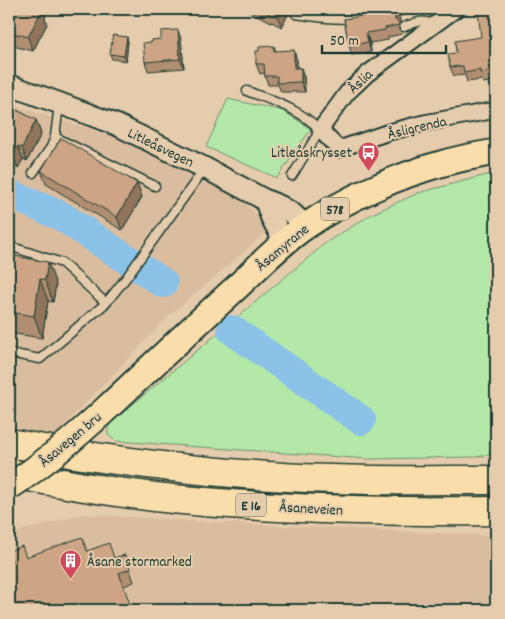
<svg xmlns="http://www.w3.org/2000/svg" width="505" height="619" font-family="Dekko,sans-serif">
  <rect width="100%" height="100%" fill="#e5ccad"/>
  <filter id="ink" filterUnits="userSpaceOnUse"><feTurbulence type="fractalNoise" baseFrequency=".02" numOctaves="2"/><feDisplacementMap in="SourceGraphic" scale="10" xChannelSelector="R" yChannelSelector="G"/><feConvolveMatrix kernelMatrix="1 2 1 2 8 2 1 2 1" color-interpolation-filters="sRGB"/></filter>
  <g filter="url(#ink)">
    <g fill="#dabd9f">
      <polygon points="9,104 191,160 273,227 170,315 33,458 9,451"/>
      <polygon points="84,514 208,522 496,536 496,610 9,610 9,534"/>
    </g>
    <g fill="#b4e8a9" stroke="#6a926e">
      <polygon points="228,99 283,111 311,129 277,178 206,147"/>
      <polygon points="496,174 496,454 475,457 369,459 116,441 108,435 108,427 114,420 327,242 372,214 418,193 486,175"/>
    </g>
    <g fill="none" stroke-linecap="round" stroke-linejoin="round">
      <g stroke="#8ac2e8" stroke-width="30">
        <polyline points="9,194 61,216 163,283"/>
        <polyline points="232,330 361,420"/>
      </g>
      <defs>
        <g id="service">
          <polyline points="388,13 410,9"/>
          <path d="M296 14C316 17 334 20 354 18"/>
          <path d="M404 27C414 23 423 18 433 25"/>
          <path d="M247 91C273 101 300 109 320 130L292 176"/>
          <polyline points="55,137 155,186"/>
          <polyline points="33,173 51,147 55,137 59,104"/>
          <polyline points="9,246 62,263 106,303"/>
          <polyline points="9,353 40,359 106,303 126,278 205,168"/>
        </g>
        <polyline id="minor" points="456,9 367,74 347,93 320,130 339,149 389,132 424,123 496,110"/>
        <g id="tertiary">
          <polyline points="9,85 59,103 117,125 205,168 265,200 280,206 293,214 306,226"/>
          <polyline points="265,200 271,217 285,243"/>
        </g>
        <path id="primary" d="M107 408C151 367 194 326 238 286 260 265 281 243 306 226 345 199 399 175 444 163 461 158 479 155 496 152"/>
        <g id="motorway">
          <path d="M9 443C116 462 224 476 333 479 387 481 442 480 496 480"/>
          <path d="M9 473C57 483 106 491 155 497 268 510 383 512 496 511"/>
        </g>
      </defs>
      <use href="#service" stroke="#1f3d34" stroke-width="11"/>
      <use href="#minor" stroke="#1f3d34" stroke-width="19"/>
      <use href="#tertiary" stroke="#1f3d34" stroke-width="24"/>
      <use href="#primary" stroke="#1f3d34" stroke-width="29"/>
      <use href="#motorway" stroke="#1f3d34" stroke-width="31"/>
      <use href="#service" stroke="#e5ccad" stroke-width="8"/>
      <use href="#minor" stroke="#e5ccad" stroke-width="15"/>
      <use href="#tertiary" stroke="#e5ccad" stroke-width="20"/>
      <use href="#primary" stroke="#f9deab" stroke-width="25"/>
      <use href="#motorway" stroke="#f9deab" stroke-width="28"/>
      <defs>
        <path id="primary-bridge" d="M9 487C44 464 77 436 107 408"/>
      </defs>
      <use href="#primary-bridge" stroke="#1f3d34" stroke-width="29" stroke-linecap="butt"/>
      <use href="#primary-bridge" stroke="#f9deab" stroke-width="25"/>
    </g>
    <g fill="#b08e72" stroke="#1f3d34">
      <polygon points="9,9 47,9 45,18 47,24 33,51 9,45"/>
      <polygon points="244,9 290,9 290,10 282,27"/>
      <polygon points="302,9 329,9 328,14"/>
      <polygon points="496,10 496,81 483,83 482,80 467,82 465,75 454,76 450,67 456,53 481,37"/>
      <polygon points="344,19 400,20 401,23 399,25 402,34 388,37 388,40 370,43 371,52 352,55 349,46"/>
      <polygon points="127,37 128,42 126,61 112,59 110,54"/>
      <polygon points="181,39 184,68 148,71 145,62"/>
      <polygon points="274,46 276,51 297,60 297,68 301,68 304,77 305,92 281,92 278,85 268,85 265,76 265,73 260,74 256,64 259,51"/>
      <polygon points="9,106 36,120 41,134 27,161 23,159 18,168 9,163"/>
      <polygon points="41,171 137,183 142,197 122,230 46,184"/>
      <polygon points="9,255 56,284 53,302 48,301 42,338 9,333"/>
      <polygon points="87,551 114,558 125,555 134,582 124,586 26,557"/>
    </g>
    <g fill="#90745c" stroke="#1f3d34">
      <polygon points="39,9 47,9 45,18 47,24 33,51 28,37"/>
      <polygon points="283,9 290,9 290,10 282,27 278,18"/>
      <polygon points="397,10 400,20 401,23 399,25 402,34 399,25 399,26 395,20"/>
      <polygon points="178,30 181,39 184,68 180,59"/>
      <polygon points="366,33 370,43 371,52 368,42"/>
      <polygon points="127,37 128,42 126,61 124,56"/>
      <polygon points="294,50 297,60 297,77 294,68"/>
      <polygon points="301,68 304,77 305,92 301,82"/>
      <polygon points="36,120 41,134 27,161 22,148"/>
      <polygon points="18,146 23,159 18,168 13,155"/>
      <polygon points="137,183 142,197 122,230 117,217"/>
      <polygon points="48,262 56,284 53,302 45,280"/>
      <polygon points="40,279 48,301 42,338 34,316"/>
    </g>
    <g fill="#cda584" stroke="#1f3d34">
      <polygon points="9,9 39,9 42,10 28,37 9,32"/>
      <polygon points="260,9 283,9 278,18"/>
      <polygon points="397,10 397,14 395,17 395,20 399,23 399,25 385,28 385,30 366,33 368,42 349,46 344,19"/>
      <polygon points="496,10 496,71 480,73 480,70 464,73 463,66 450,67 448,54 456,53 455,41 481,37 478,12"/>
      <polygon points="178,30 180,59 145,62 143,43 152,42 152,40 161,39 161,31"/>
      <polygon points="113,35 127,37 124,56 110,54"/>
      <polygon points="274,46 274,51 294,50 294,68 301,68 301,82 277,83 277,76 265,76 264,64 256,64 256,51 259,51 259,47"/>
      <polygon points="9,106 36,120 22,148 18,146 13,155 9,153"/>
      <polygon points="61,138 137,183 117,217 41,171"/>
      <polygon points="9,255 48,262 45,280 40,279 34,316 9,312"/>
      <polygon points="82,537 87,551 109,543 114,558 125,555 130,569 119,573 132,610 9,610 9,563 12,562 9,554 9,551 22,546 26,557"/>
    </g>
  </g>
  <defs>
    <symbol id="bus-pin" viewBox="-11 -11 22 30"><path d="M0 17L-7.5 6A9.5 9.5 0 1 1 7.5 6Z" fill="#d1495b" stroke="#e5ccad"/><path d="M-5-6H5V4H4V6H2V4H-2V6H-4V4H-5ZM-3.5-4V0h7V-4ZM-3.5 1.2v1.5H-2V1.2ZM2 1.2v1.5H3.5V1.2Z" fill="#fff"/></symbol>
    <symbol id="building-pin" viewBox="-11 -11 22 30"><path d="M0 17L-7.5 6A9.5 9.5 0 1 1 7.5 6Z" fill="#d1495b" stroke="#e5ccad"/><path d="M-4-6H4V6H1V3H-1V6H-4ZM-2.5-4.3h1.7v1.8h-1.7ZM.8-4.3h1.7v1.8H.8ZM-2.5-1h1.7V.8h-1.7ZM.8-1h1.7V.8H.8Z" fill="#fff"/></symbol>
  </defs>
  <g fill-rule="evenodd">
    <use href="#bus-pin" x="356" y="140" width="25" height="34"/>
    <use href="#building-pin" x="58" y="548" width="25" height="34"/>
  </g>
  <g text-anchor="middle" stroke-width="4" stroke-linejoin="round" paint-order="stroke">
    <g fill="#e5ccad" stroke="#5a6858" stroke-width="1">
      <rect x="321" y="197.5" width="28" height="23" rx="4"/>
      <rect x="236" y="493.5" width="30" height="23" rx="4"/>
    </g>
    <g font-size="14" font-weight="bold" fill="#1f3d34">
      <text x="335" y="214">578</text>
      <text x="251" y="510">E 16</text>
    </g>
    <g font-size="15" fill="#1f3d34" stroke="#e5ccad">
      <text transform="translate(360 81) rotate(-43)" y="5">Åslia</text>
      <text transform="translate(417 127) rotate(-13)" y="5">Åsligrenda</text>
      <text transform="translate(161 147) rotate(26)" y="5">Litleåsvegen</text>
      <text transform="translate(282 247) rotate(-40)" y="5">Åsamyrane</text>
      <text transform="translate(70 439) rotate(-40)" y="5">Åsavegen bru</text>
      <text transform="translate(311 508) rotate(3)" y="5">Åsaneveien</text>
    </g>
    <g font-size="15" fill="#1f3d34" stroke="#e5ccad" text-anchor="end">
      <text x="352" y="157">Litleåskrysset</text>
      <text x="87" y="566" text-anchor="start">Åsane stormarked</text>
    </g>
  </g>
  <rect width="505" height="619" fill="none" stroke="#e5ccad" stroke-width="30"/>
  <rect x="15" y="15" width="475" height="589" fill="none" stroke="#1f3d34" stroke-width="2" filter="url(#ink)"/>
  <path d="M322 45v8h124v-8" fill="none" stroke="#1f3d34" stroke-width="2.5"/>
  <text x="330" y="45" font-size="15" fill="#1f3d34" stroke="#e5ccad" stroke-width="4" paint-order="stroke">50 m</text>
</svg>
